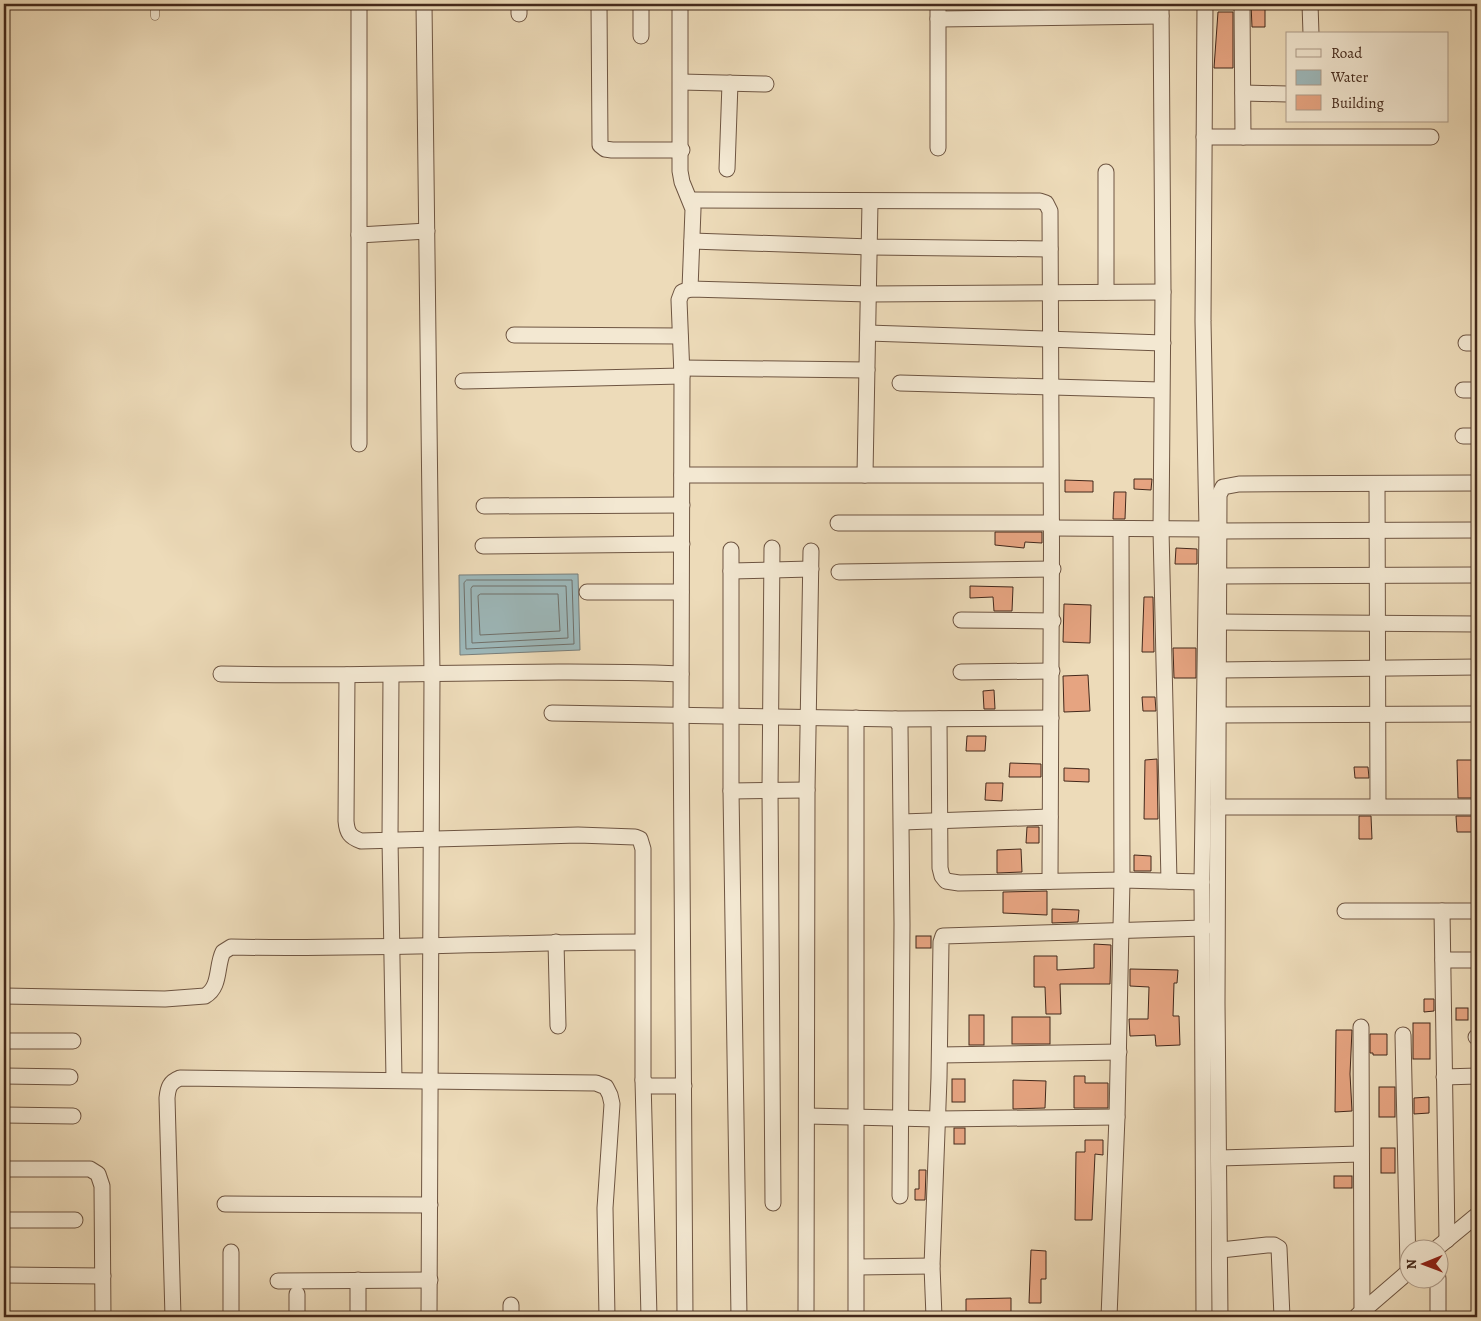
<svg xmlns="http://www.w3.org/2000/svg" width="1481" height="1321" font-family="Alegreya,serif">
  <rect width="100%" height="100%" fill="#eddbb9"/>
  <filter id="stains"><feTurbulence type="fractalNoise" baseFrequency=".004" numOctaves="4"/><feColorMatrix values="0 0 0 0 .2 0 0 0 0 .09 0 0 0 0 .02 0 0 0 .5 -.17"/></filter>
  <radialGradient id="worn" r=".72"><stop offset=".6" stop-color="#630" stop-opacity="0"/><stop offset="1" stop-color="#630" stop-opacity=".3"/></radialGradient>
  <polygon fill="#9db8ba" stroke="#797e7a" points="578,574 580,650 460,655 459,575"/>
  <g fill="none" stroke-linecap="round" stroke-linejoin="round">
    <g stroke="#70706a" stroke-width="1">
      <polygon points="467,580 572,580 574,644 466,649 464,583"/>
      <polygon points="473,586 566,586 568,638 472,643 471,589"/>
      <polygon points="481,594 558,594 560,631 480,635 478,596"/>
    </g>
  </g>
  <g fill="#e6a481" stroke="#43281b">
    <polygon points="1251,4 1265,4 1265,27 1252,27"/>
    <polygon points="1218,12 1233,12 1233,68 1214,68"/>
    <polygon points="1134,479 1152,479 1151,490 1134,489"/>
    <polygon points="1065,480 1093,481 1093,492 1065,492"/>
    <polygon points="1114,492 1126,492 1125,519 1113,519"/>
    <polygon points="995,532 1042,532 1042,543 1025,542 1024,548 995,545"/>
    <polygon points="1176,548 1197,549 1197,564 1175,564"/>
    <polygon points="970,586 1013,587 1012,611 994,611 993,597 970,598"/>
    <polygon points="1144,597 1153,597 1154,652 1142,652"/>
    <polygon points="1064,604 1091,605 1090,643 1063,642"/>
    <polygon points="1173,648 1196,648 1196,678 1174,678"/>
    <polygon points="1088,675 1090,711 1064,712 1063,676"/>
    <polygon points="994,690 995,709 984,709 983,691"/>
    <polygon points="1142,697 1155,697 1156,711 1143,711"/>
    <polygon points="967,736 986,736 985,751 966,751"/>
    <polygon points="1157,759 1158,819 1144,819 1145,760"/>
    <polygon points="1457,760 1475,760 1476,798 1458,798"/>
    <polygon points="1010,763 1041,764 1041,777 1009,777"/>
    <polygon points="1354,767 1368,767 1369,778 1355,778"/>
    <polygon points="1064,768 1089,769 1089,782 1064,781"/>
    <polygon points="986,783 1003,783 1002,801 985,800"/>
    <polygon points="1359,816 1371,816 1372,839 1359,839"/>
    <polygon points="1456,816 1476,816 1476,832 1457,832"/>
    <polygon points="1027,827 1039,827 1039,843 1026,843"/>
    <polygon points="1021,849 1022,872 997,873 997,850"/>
    <polygon points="1134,855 1151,856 1151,871 1134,871"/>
    <polygon points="1047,891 1047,915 1003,913 1003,892"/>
    <polygon points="1052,909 1079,910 1078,922 1052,923"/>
    <rect x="916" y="936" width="15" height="12"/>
    <polygon points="1094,944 1111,945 1110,984 1060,984 1061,1014 1046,1014 1045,987 1034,987 1034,956 1057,956 1057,970 1094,968"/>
    <polygon points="1130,969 1178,970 1177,983 1174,983 1173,1016 1179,1016 1180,1045 1156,1046 1155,1035 1130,1036 1129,1019 1148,1019 1149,987 1130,986"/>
    <polygon points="1424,999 1434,999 1434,1011 1424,1012"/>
    <rect x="1456" y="1008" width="12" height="12"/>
    <rect x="969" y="1015" width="15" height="30"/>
    <rect x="1012" y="1017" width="38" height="27"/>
    <rect x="1413" y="1023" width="17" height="36"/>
    <polygon points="1336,1030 1352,1030 1350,1074 1352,1111 1335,1112"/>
    <polygon points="1370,1034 1387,1034 1387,1055 1373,1055 1373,1053 1370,1053"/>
    <polygon points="1074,1076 1085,1076 1085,1083 1108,1083 1108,1108 1074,1108"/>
    <rect x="952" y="1079" width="13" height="23"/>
    <polygon points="1013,1080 1046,1081 1045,1108 1013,1109"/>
    <rect x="1379" y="1087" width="16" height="30"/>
    <polygon points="1429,1097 1429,1113 1414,1114 1414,1098"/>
    <rect x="954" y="1128" width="11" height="16"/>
    <polygon points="1085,1140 1103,1140 1103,1155 1095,1154 1092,1220 1075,1220 1076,1152 1085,1152"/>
    <rect x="1381" y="1148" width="14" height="25"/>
    <polygon points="919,1170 926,1170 925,1200 915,1200 915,1189 919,1189"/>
    <rect x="1334" y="1176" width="18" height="12"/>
    <polygon points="1031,1250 1046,1251 1046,1279 1041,1279 1041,1303 1029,1303"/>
    <polygon points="1011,1298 1011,1316 966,1315 966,1299"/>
  </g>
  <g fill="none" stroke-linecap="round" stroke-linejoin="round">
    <defs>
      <polyline id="lane" points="155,4 155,16"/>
      <g id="street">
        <polyline points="359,4 359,444"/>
        <polyline points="424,4 432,675 429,1317"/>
        <polyline points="519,4 519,14"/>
        <polyline points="599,4 600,145 605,149 612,150 682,150"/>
        <polyline points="641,4 641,36"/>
        <polyline points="680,4 680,171 682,182 693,209 690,289"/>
        <polyline points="938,4 938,148"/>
        <polyline points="1161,4 1163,292 1161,530 1169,881"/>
        <polyline points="1242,4 1243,137"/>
        <polyline points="1310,4 1311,34"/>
        <polyline points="938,19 1161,16"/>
        <polyline points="681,82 766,84"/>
        <polyline points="1243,93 1287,94"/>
        <polyline points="1204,137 1431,137"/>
        <polyline points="727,169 730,83"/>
        <polyline points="1106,172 1106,292"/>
        <path d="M691 200 1040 201 1046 203 1050 211C1052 434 1052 658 1050 881"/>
        <polyline points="359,235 427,231"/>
        <polyline points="692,241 871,247 1050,249"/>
        <polyline points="868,333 1163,343"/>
        <polyline points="514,335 680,336"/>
        <polyline points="1466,343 1477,343"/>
        <polyline points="682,368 867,370"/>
        <polyline points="463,381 682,376"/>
        <polyline points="900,383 1161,390"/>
        <polyline points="1463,390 1477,390"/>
        <polyline points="1463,436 1477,436"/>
        <polyline points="682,475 1050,475"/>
        <polyline points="865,475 870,202"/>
        <polyline points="1377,484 1378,806"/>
        <polyline points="484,506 682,505"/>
        <polyline points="838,523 1052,523"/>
        <polyline points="1052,528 1207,529"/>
        <polyline points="1218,531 1477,530"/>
        <polyline points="483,546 682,544"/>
        <polyline points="772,548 770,790 773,1203"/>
        <polyline points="731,550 731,791 739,1317"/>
        <polyline points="731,571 811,569"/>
        <polyline points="839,572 1053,569"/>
        <polyline points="1218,576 1477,575"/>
        <polyline points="587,592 681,592"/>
        <polyline points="961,620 1053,621"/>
        <polyline points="1218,622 1477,624"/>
        <polyline points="1218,670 1477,667"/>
        <polyline points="961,672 1052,671"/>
        <path d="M221 674C374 678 528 668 681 674"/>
        <path d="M347 675 346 821C347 833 350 837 361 841L578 835 635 837 640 839 643 849V1080L647 1085 652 1086H684"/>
        <polyline points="391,675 390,839 394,1080"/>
        <polyline points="552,713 895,719 900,726 902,924 900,1196"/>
        <polyline points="1218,715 1477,714"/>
        <polyline points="856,718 856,1317"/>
        <polyline points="895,719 1051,718"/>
        <polyline points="939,719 940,868 942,876 946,881 959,883 1122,880 1202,882"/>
        <polyline points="731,791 807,790"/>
        <polyline points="1218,807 1477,807"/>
        <polyline points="902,822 1050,817"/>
        <polyline points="1345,911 1477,911"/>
        <polyline points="1442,911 1447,1240"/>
        <polyline points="556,942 558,1026"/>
        <polyline points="1443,960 1477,960"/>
        <path d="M4 996 165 999 205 996C221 987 216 966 223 952L231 947C368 950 505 942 642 942"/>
        <polyline points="1361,1027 1362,1312"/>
        <polyline points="1403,1035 1408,1268"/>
        <polyline points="1476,1037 1477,1037"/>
        <polyline points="4,1041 73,1041"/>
        <polyline points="940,1055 1119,1052"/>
        <polyline points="4,1076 70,1077"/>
        <polyline points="1444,1077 1477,1076"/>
        <polyline points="643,1080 649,1317"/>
        <polyline points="4,1115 73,1116"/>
        <polyline points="807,1116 938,1119 1117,1117"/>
        <polyline points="1219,1158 1361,1154"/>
        <polyline points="4,1169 90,1169 98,1174 102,1186 103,1317"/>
        <polyline points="225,1204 430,1205"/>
        <polyline points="4,1220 75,1220"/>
        <polyline points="1437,1248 1477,1215"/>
        <polyline points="1221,1250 1267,1245 1274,1245 1279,1248 1282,1317"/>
        <polyline points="857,1267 932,1266"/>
        <polyline points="4,1275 103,1276"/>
        <polyline points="358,1280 358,1317"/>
        <polyline points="278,1281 430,1280"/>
        <polyline points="1357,1316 1408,1272"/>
        <path d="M173 1317 167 1098C168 1087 170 1082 180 1078L596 1083 606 1087 610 1095 612 1104 605 1208 607 1317"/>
        <polyline points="231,1317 231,1252"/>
        <polyline points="297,1317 297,1294"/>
        <polyline points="511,1317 511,1305"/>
        <polyline points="685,1317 681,714 682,376 679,300 682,292 690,289 869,294 1163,292"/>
        <polyline points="806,1317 807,790 811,551"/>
        <polyline points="934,1317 932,1266 939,1078 941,942 943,936 1204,928"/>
        <polyline points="1109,1317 1117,1117 1122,880 1121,529"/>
        <polyline points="1204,1317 1202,882 1207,529 1203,321 1205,4"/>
        <polyline points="1220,1317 1217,1003 1219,495 1223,487 1239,484 1477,483"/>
        <polyline points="1438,1317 1438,1278"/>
      </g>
    </defs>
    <use href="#lane" stroke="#6e5542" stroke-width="9"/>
    <use href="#street" stroke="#6e5542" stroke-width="17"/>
    <use href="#lane" stroke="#f3e8d2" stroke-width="8"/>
    <use href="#street" stroke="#f3e8d2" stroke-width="15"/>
  </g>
  <rect width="1481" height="1321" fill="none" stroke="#eddbb9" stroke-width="20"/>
  <rect x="5" y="5" width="1471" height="1311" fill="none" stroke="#43281b" stroke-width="2.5"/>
  <rect x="10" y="10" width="1461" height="1301" fill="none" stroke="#43281b"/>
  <rect x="1286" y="32" width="162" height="90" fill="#f3e8d2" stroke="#ad9b89"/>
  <rect x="1296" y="49" width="25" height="8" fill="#f3e8d2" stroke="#ad9b89"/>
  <text x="1331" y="58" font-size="15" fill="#43281b">Road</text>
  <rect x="1296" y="70" width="25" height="15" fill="#9db8ba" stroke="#ad9b89"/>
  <text x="1331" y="82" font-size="15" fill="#43281b">Water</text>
  <rect x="1296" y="95" width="25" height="15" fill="#e6a481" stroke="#ad9b89"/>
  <text x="1331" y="108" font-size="15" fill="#43281b">Building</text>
  <g transform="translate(1424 1264) rotate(269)"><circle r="24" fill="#f3e8d2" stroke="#ad9b89"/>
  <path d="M0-4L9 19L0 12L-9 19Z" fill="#8f2418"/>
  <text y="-8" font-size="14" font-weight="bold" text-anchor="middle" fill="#43281b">N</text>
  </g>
  <rect width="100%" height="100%" filter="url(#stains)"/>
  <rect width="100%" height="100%" fill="url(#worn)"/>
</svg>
